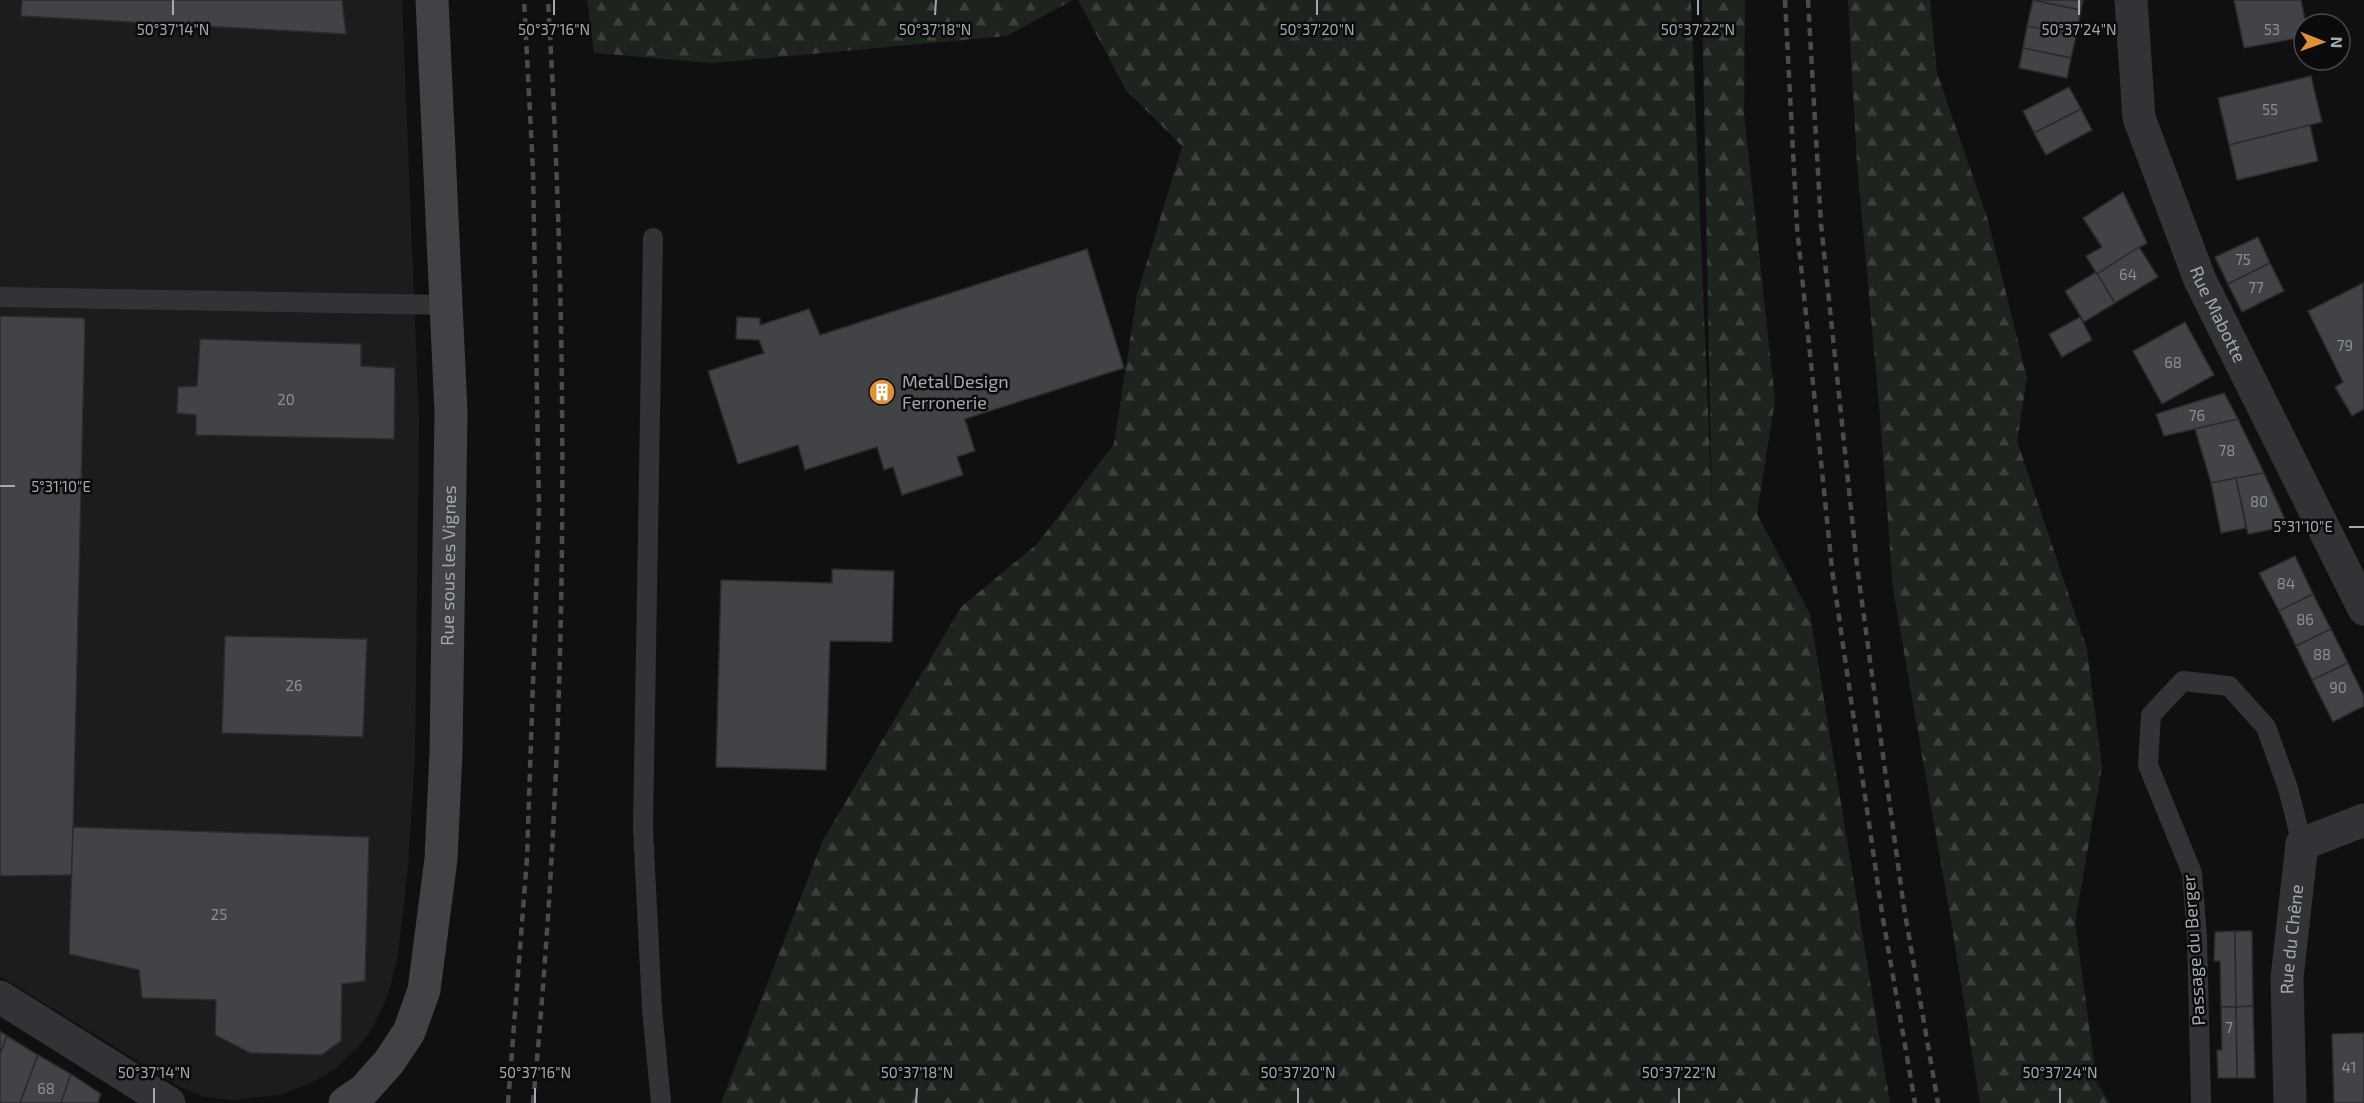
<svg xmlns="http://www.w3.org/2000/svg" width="2364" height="1103" font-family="'Exo 2',sans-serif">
  <defs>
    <pattern id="forest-firs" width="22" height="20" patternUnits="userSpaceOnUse" patternTransform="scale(1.5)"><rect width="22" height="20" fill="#1d231d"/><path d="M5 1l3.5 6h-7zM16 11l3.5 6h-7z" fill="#3b403b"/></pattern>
  </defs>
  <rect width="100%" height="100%" fill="#101011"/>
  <polygon fill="#1c1c1e" points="0,0 402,0 419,419 415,758 408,867 398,954 389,992 374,1026 361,1044 335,1069 311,1083 279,1095 234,1100 204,1097 176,1085 0,976"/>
  <g fill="url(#forest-firs)">
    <polygon points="587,0 1073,0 1007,36 712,63 594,53"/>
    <polygon points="1078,0 1691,0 1712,507 1702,0 1745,0 1744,113 1775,400 1757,514 1810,614 1890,1103 721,1103 823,840 961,607 1037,544 1114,444 1137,295 1182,146 1126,90"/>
    <polygon points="1848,0 1930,0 1937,73 1988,220 2027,378 2017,441 2087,649 2102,767 2075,923 2097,1083 2110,1103 1980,1103 1950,915 1893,589 1880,416 1857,164"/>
  </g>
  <g fill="#414347" stroke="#2a2b2d" stroke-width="1.5">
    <polygon points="22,0 342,0 346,34 21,16"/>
    <polygon points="2033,0 2081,10 2076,36 2027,26"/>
    <polygon points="2033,0 2083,0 2081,10"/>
    <polygon points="2234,0 2301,0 2306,24 2304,37 2244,48"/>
    <polygon points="2027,26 2076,36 2071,58 2023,48"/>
    <polygon points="2023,48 2071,58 2067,78 2019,68"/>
    <polygon points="2311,76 2322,122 2229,145 2218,98"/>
    <polygon points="2069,87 2081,109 2034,133 2023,111"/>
    <polygon points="2081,109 2092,130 2046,155 2034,133"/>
    <polygon points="2310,125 2318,161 2237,180 2229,145"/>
    <polygon points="2123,192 2147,243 2097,274 2086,256 2102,247 2083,218"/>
    <polygon points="2258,237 2270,263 2228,284 2215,257"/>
    <polygon points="2139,247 2158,277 2115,303 2097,274"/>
    <polygon points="1087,249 1124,368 965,419 975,451 957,457 963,475 902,495 893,467 884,470 877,447 805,470 798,445 738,464 708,371 764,353 759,340 736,339 737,317 760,318 760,325 809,309 820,335"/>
    <polygon points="2270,263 2284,291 2242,312 2228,284"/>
    <polygon points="2096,272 2115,303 2084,322 2065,291"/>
    <polygon points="2363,283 2364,409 2352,416 2335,387 2343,382 2308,311"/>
    <polygon points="0,316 83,318 85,321 72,875 0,876"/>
    <polygon points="2080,317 2092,340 2062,357 2049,334"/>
    <polygon points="2185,322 2214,375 2162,404 2133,351"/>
    <polygon points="200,339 361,344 361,366 395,368 394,439 196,435 196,415 177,413 178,387 197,386"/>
    <polygon points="2224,393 2238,419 2164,436 2156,414"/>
    <polygon points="2238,419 2264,473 2211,483 2195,429"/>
    <polygon points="2264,473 2288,526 2248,534 2236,478"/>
    <polygon points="2236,478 2246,528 2221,533 2211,483"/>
    <polygon points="2295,556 2313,594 2279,611 2259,573"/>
    <polygon points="832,569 894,571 892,642 830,641 826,770 716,767 721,580 832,583"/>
    <polygon points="2313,594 2331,629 2296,646 2279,611"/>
    <polygon points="2331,629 2348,663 2312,680 2296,646"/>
    <polygon points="225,636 367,639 363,737 222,733"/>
    <polygon points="2348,663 2364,696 2364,706 2333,722 2312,680"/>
    <polygon points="73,827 369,837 365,981 342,984 341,1041 321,1055 250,1053 215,1035 216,1000 142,998 139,970 69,954"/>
    <polygon points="2235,931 2236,1007 2221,1007 2220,961 2214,961 2215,932"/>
    <polygon points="2235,931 2252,931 2253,1006 2236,1007"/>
    <polygon points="2253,1006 2255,1078 2237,1078 2236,1007"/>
    <polygon points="2221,1007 2236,1007 2237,1078 2218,1078 2217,1050 2222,1050"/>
    <polygon points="0,1031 7,1036 0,1054"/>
    <polygon points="2364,1033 2364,1103 2334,1103 2332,1034"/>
    <polygon points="7,1036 38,1055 20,1103 0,1103 0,1054"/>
    <polygon points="38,1055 71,1074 61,1103 20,1103"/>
    <polygon points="71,1074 101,1094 98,1103 61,1103"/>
  </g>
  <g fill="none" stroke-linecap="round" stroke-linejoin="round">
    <g stroke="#313336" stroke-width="20">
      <polyline points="653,238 643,828 652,1009 661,1103"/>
      <polyline points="0,297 448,305"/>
      <polyline points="2201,1103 2197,937 2192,873 2148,765 2151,715 2183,681 2229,686 2266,727 2288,788 2302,844"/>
    </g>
    <g stroke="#313336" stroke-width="33">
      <path id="s1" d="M2131 0 2139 118 2200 280 2364 609"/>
      <polyline points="0,997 169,1103"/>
      <path id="s2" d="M2290 1103 2287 978 2302 844 2364 820"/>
    </g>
    <path stroke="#404246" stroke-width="33" id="s3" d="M345 1103 364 1090 389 1062 409 1032 424 990 441 859 446 753 451 412 432 0"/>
    <g stroke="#494b4f" stroke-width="4.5" stroke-dasharray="8 6" stroke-linecap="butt">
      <polyline points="1785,0 1797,227 1832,569 1882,913 1915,1103"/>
      <polyline points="1808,0 1821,224 1857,566 1904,908 1938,1103"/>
      <polyline points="508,1103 527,858 539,508 533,170 524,0"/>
      <path d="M533 1103C568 736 570 368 548 0"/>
    </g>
  </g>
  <path fill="none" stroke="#a2a9b1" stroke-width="2" d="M173 15V0M554 15V0M935 15 936 0M1317 15V0M1698 15V0M2079 15V0M0 486H15M2349 527H2364M154 1103V1088M535 1103V1088M916 1103 917 1088M1298 1103V1088M1679 1103V1088M2060 1103V1088"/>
  <defs>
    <symbol id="building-disc" viewBox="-11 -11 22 22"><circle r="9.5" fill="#df903a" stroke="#0b0b0c"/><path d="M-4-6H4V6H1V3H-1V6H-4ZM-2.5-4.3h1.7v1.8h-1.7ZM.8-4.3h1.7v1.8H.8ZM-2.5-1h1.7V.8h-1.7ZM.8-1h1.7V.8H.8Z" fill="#fff"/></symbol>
  </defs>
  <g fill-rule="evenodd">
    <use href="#building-disc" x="867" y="377" width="30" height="30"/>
  </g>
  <g text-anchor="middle" stroke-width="5" stroke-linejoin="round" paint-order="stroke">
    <g font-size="15" fill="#8a9096">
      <text x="2272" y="35">53</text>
      <text x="2270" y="115">55</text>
      <text x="2243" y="265">75</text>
      <text x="2128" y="280">64</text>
      <text x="2256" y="293">77</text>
      <text x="2345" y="351">79</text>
      <text x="2173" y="368">68</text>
      <text x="286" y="405">20</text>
      <text x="2197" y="421">76</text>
      <text x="2227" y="456">78</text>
      <text x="2259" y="507">80</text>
      <text x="2286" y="589">84</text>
      <text x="2305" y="625">86</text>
      <text x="2322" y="660">88</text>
      <text x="294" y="691">26</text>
      <text x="2338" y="693">90</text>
      <text x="219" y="920">25</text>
      <text x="2229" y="1033">7</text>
      <text x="2349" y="1073">41</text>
      <text x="46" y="1094">68</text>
    </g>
    <g font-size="18" fill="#a2a9b1" stroke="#0b0b0c">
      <text dy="6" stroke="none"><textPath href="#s1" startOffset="330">Rue Mabotte</textPath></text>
      <text dy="6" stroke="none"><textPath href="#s3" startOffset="567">Rue sous les Vignes</textPath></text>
      <text dy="6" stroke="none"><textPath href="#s2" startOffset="164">Rue du Chêne</textPath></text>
      <text transform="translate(2194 950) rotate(-94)" y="6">Passage du Berger</text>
    </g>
    <g font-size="18" fill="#a2a9b1" stroke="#0b0b0c" text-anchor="start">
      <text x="902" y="388">Metal Design<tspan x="902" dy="21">Ferronerie</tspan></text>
    </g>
  </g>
  <g font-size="15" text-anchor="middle" fill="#a2a9b1" stroke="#0b0b0c" stroke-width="5" stroke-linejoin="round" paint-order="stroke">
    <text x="935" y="35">50°37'18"N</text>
    <text x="173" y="35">50°37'14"N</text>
    <text x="554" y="35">50°37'16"N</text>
    <text x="1317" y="35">50°37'20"N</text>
    <text x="1698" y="35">50°37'22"N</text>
    <text x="2079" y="35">50°37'24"N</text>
    <text x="61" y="492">5°31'10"E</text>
    <text x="2303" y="532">5°31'10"E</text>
    <text x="154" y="1078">50°37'14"N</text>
    <text x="535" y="1078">50°37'16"N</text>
    <text x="917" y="1078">50°37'18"N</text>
    <text x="1298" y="1078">50°37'20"N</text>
    <text x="1679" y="1078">50°37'22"N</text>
    <text x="2060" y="1078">50°37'24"N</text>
  </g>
  <g transform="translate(2322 42) rotate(91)"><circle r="28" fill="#0b0b0c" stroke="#474a4e" stroke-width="1.5"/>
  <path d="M0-4.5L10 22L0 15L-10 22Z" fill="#df903a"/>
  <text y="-9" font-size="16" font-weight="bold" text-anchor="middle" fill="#a2a9b1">N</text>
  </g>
</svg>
